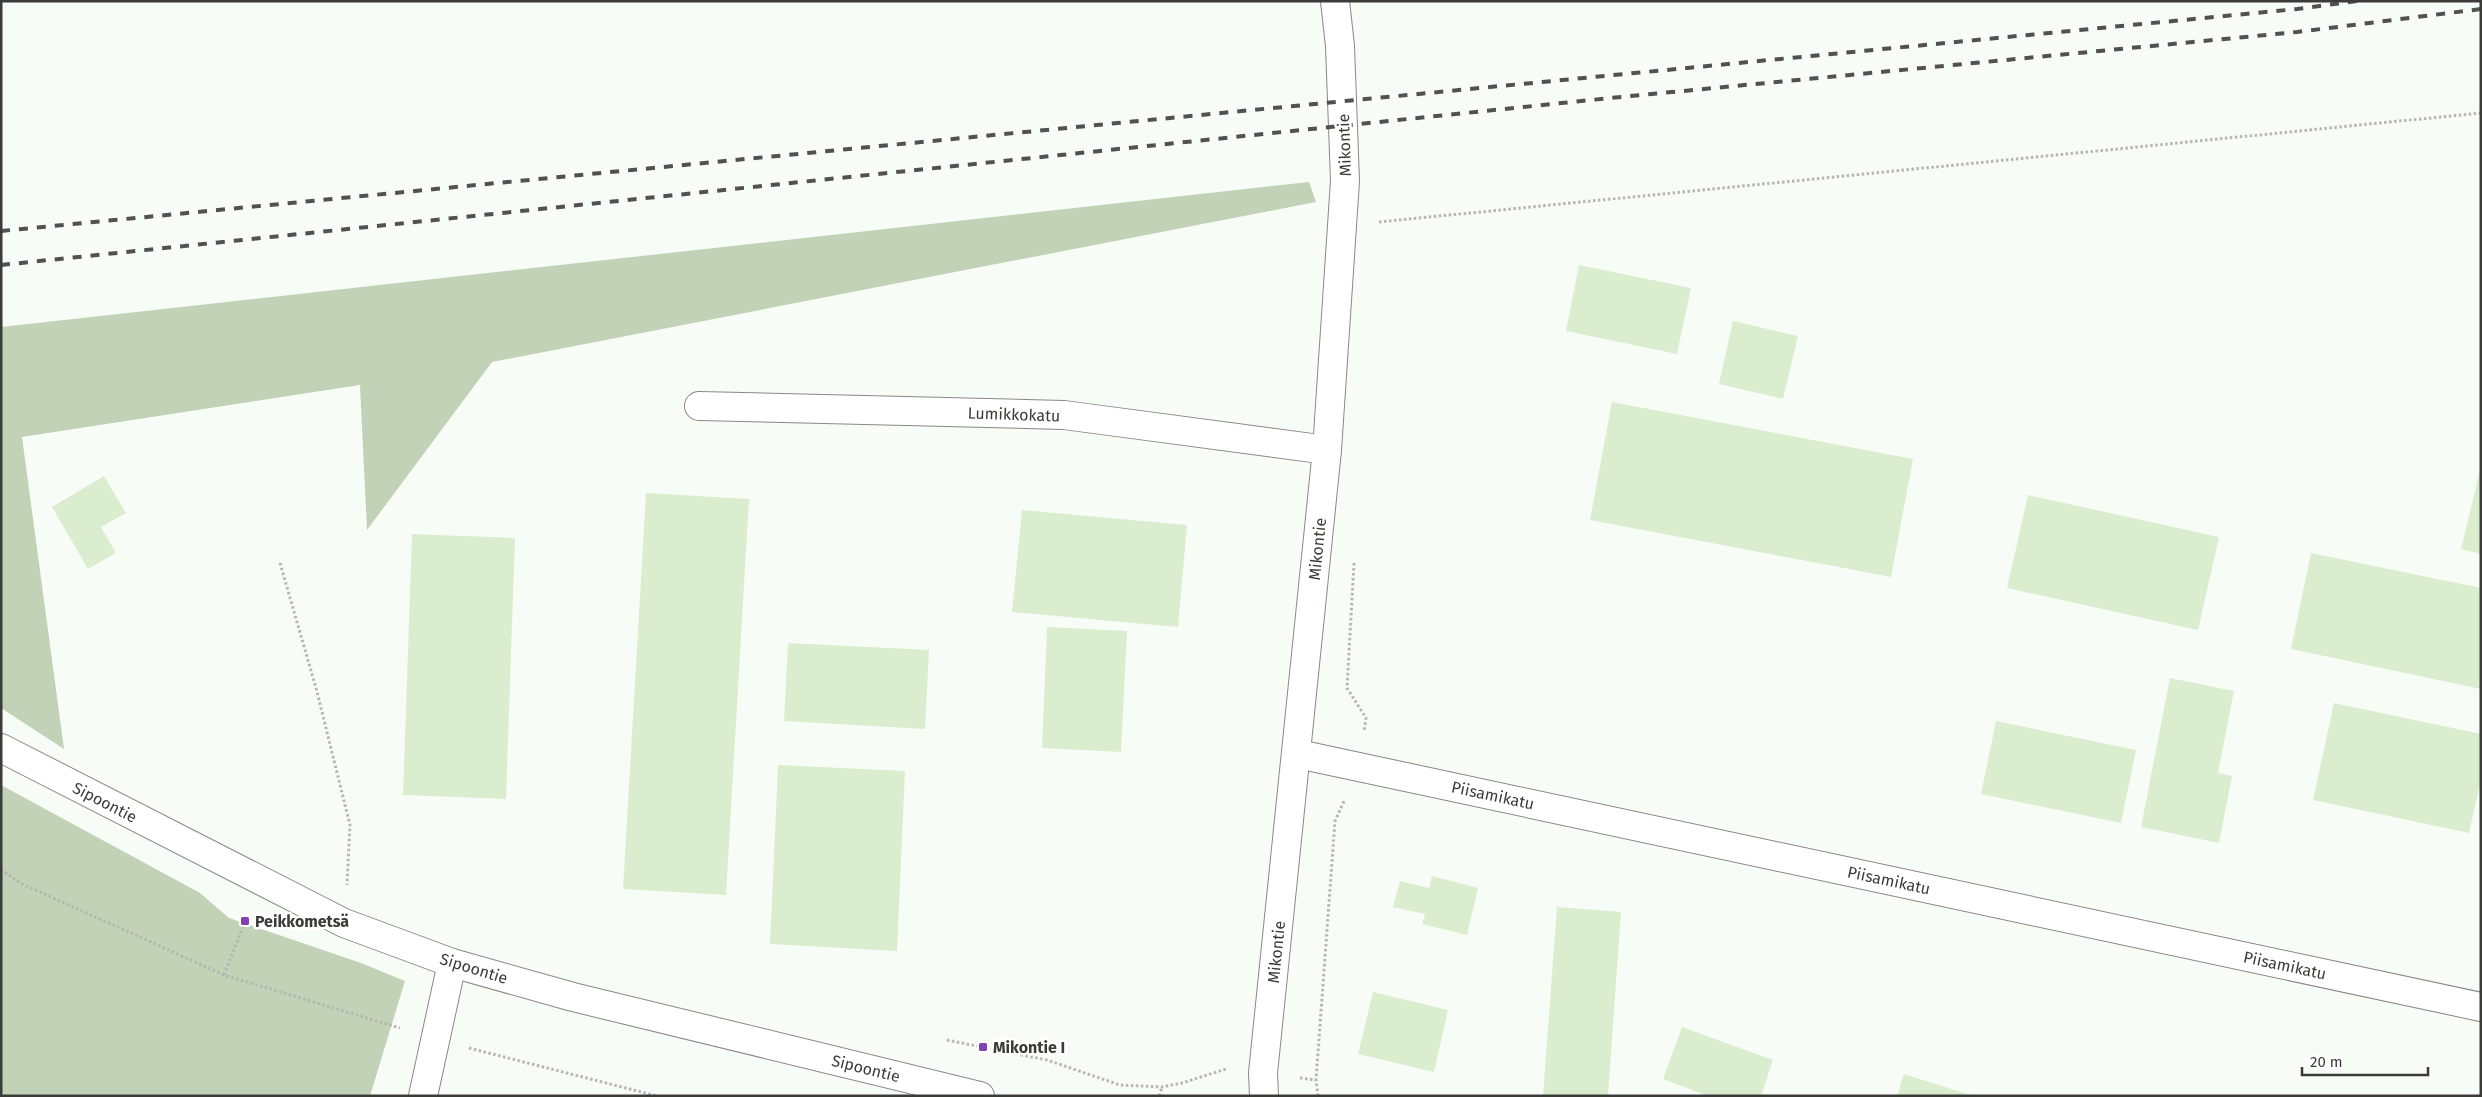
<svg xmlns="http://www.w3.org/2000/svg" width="2482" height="1097" font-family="'Fira Sans',sans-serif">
  <rect width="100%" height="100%" fill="#f8fcf6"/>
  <g fill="#c1d2b6">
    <polygon points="1309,182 1316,202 492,362 367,530 360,385 22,437 64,749 1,708 1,327"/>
    <polygon points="1,785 200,893 229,918 361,963 405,981 370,1096 1,1096"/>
  </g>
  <g fill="#daeecf">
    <polygon points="1579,265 1691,288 1677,354 1566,331"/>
    <polygon points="1733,321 1798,336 1783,399 1719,384"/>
    <polygon points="1612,402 1913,459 1891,577 1590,520"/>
    <polygon points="2480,470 2481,470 2481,554 2461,549"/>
    <polygon points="104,476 126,513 101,527 116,553 88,569 52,507"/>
    <polygon points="646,493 749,499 726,895 623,889"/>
    <polygon points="2028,495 2219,537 2198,630 2007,588"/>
    <polygon points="1022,510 1187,525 1178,627 1012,612"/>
    <polygon points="412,534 515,538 506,799 403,795"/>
    <polygon points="2311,553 2481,588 2481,689 2291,649"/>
    <polygon points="1047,627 1127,631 1121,752 1042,748"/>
    <polygon points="788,643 929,650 925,729 784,721"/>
    <polygon points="2170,678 2234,691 2218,773 2232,776 2219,843 2141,827"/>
    <polygon points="2334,703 2481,734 2481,780 2469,833 2313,800"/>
    <polygon points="1996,721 2136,750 2121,823 1981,794"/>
    <polygon points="778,765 905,771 897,951 770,944"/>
    <polygon points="1432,876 1478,888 1467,935 1422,924 1425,914 1393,907 1400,881 1429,888"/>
    <polygon points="1557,907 1621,912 1608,1096 1543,1096"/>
    <polygon points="1373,992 1448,1010 1434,1072 1358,1054"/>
    <polygon points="1682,1027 1773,1060 1761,1096 1708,1096 1663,1079"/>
    <polygon points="1904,1074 1970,1095 1970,1096 1897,1096"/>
  </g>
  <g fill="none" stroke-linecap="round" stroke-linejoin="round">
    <defs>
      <g id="minor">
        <polyline points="699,406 1064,415 1327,450"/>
        <polyline points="1298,754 2481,1007"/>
        <polyline points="423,1096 452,963"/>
        <polyline points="1264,1096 1263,1073 1327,450 1345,181 1340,46 1335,1"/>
      </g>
      <polyline id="tertiary" points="1,748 344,923 452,963 573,997 980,1096"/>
    </defs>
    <use href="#minor" stroke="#878a84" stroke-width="30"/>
    <use href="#tertiary" stroke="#878a84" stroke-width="30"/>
    <g stroke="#b4b7b2" stroke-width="3" stroke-dasharray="2.5 2.5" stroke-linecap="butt">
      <polyline points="1379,222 2481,113"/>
      <polyline points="280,563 316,688 350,825 347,885"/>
      <polyline points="1354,563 1347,688 1366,718 1364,731"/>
      <polyline points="1,869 20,883 224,975 400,1028"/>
      <polyline points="224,975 245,921"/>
      <polyline points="947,1040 1047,1060 1120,1085 1162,1087 1182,1083 1226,1069"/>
      <polyline points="469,1048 657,1096"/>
      <polyline points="1300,1078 1316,1080"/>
      <polyline points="1159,1096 1162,1087"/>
      <polyline points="1318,1096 1316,1080 1335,821 1344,801"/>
    </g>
    <use href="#minor" stroke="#fff" stroke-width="28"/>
    <use href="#tertiary" stroke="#fff" stroke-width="28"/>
    <g stroke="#51524f" stroke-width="4" stroke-dasharray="9 9" stroke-linecap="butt">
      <polyline points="1,231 2297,9 2357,1"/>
      <polyline points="1,265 1610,98 2297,32 2481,9"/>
    </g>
  </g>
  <g fill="#8242b6" stroke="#fff" stroke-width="2">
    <rect x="240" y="916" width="10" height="10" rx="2.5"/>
    <rect x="978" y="1042" width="10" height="10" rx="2.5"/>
  </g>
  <g text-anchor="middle" stroke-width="5" stroke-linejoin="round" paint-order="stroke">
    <g font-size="16" fill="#3b3c3a" stroke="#fff">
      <text transform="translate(1344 145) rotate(-92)" y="6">Mikontie</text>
      <text transform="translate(1014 414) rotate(2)" y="6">Lumikkokatu</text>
      <text transform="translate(1317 549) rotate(-84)" y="6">Mikontie</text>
      <text transform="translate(1493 795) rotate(12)" y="6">Piisamikatu</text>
      <text transform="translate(105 802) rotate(27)" y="6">Sipoontie</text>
      <text transform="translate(1889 880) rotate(12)" y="6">Piisamikatu</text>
      <text transform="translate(1276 952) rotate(-84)" y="6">Mikontie</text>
      <text transform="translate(2285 965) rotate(12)" y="6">Piisamikatu</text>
      <text transform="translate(474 968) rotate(17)" y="6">Sipoontie</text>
      <text transform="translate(866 1068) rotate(14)" y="6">Sipoontie</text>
    </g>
    <g font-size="16" font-weight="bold" fill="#3b3c3a" stroke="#fff" text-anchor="start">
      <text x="255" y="927">Peikkometsä</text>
      <text x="993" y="1053">Mikontie I</text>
    </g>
  </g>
  <rect width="2482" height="1097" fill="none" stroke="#3b3c3a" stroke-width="5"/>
  <path d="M2302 1067v8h126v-8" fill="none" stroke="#3b3c3a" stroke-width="2.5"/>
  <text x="2310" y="1067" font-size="15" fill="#3b3c3a" stroke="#ffffff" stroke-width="4" paint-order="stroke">20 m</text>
</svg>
